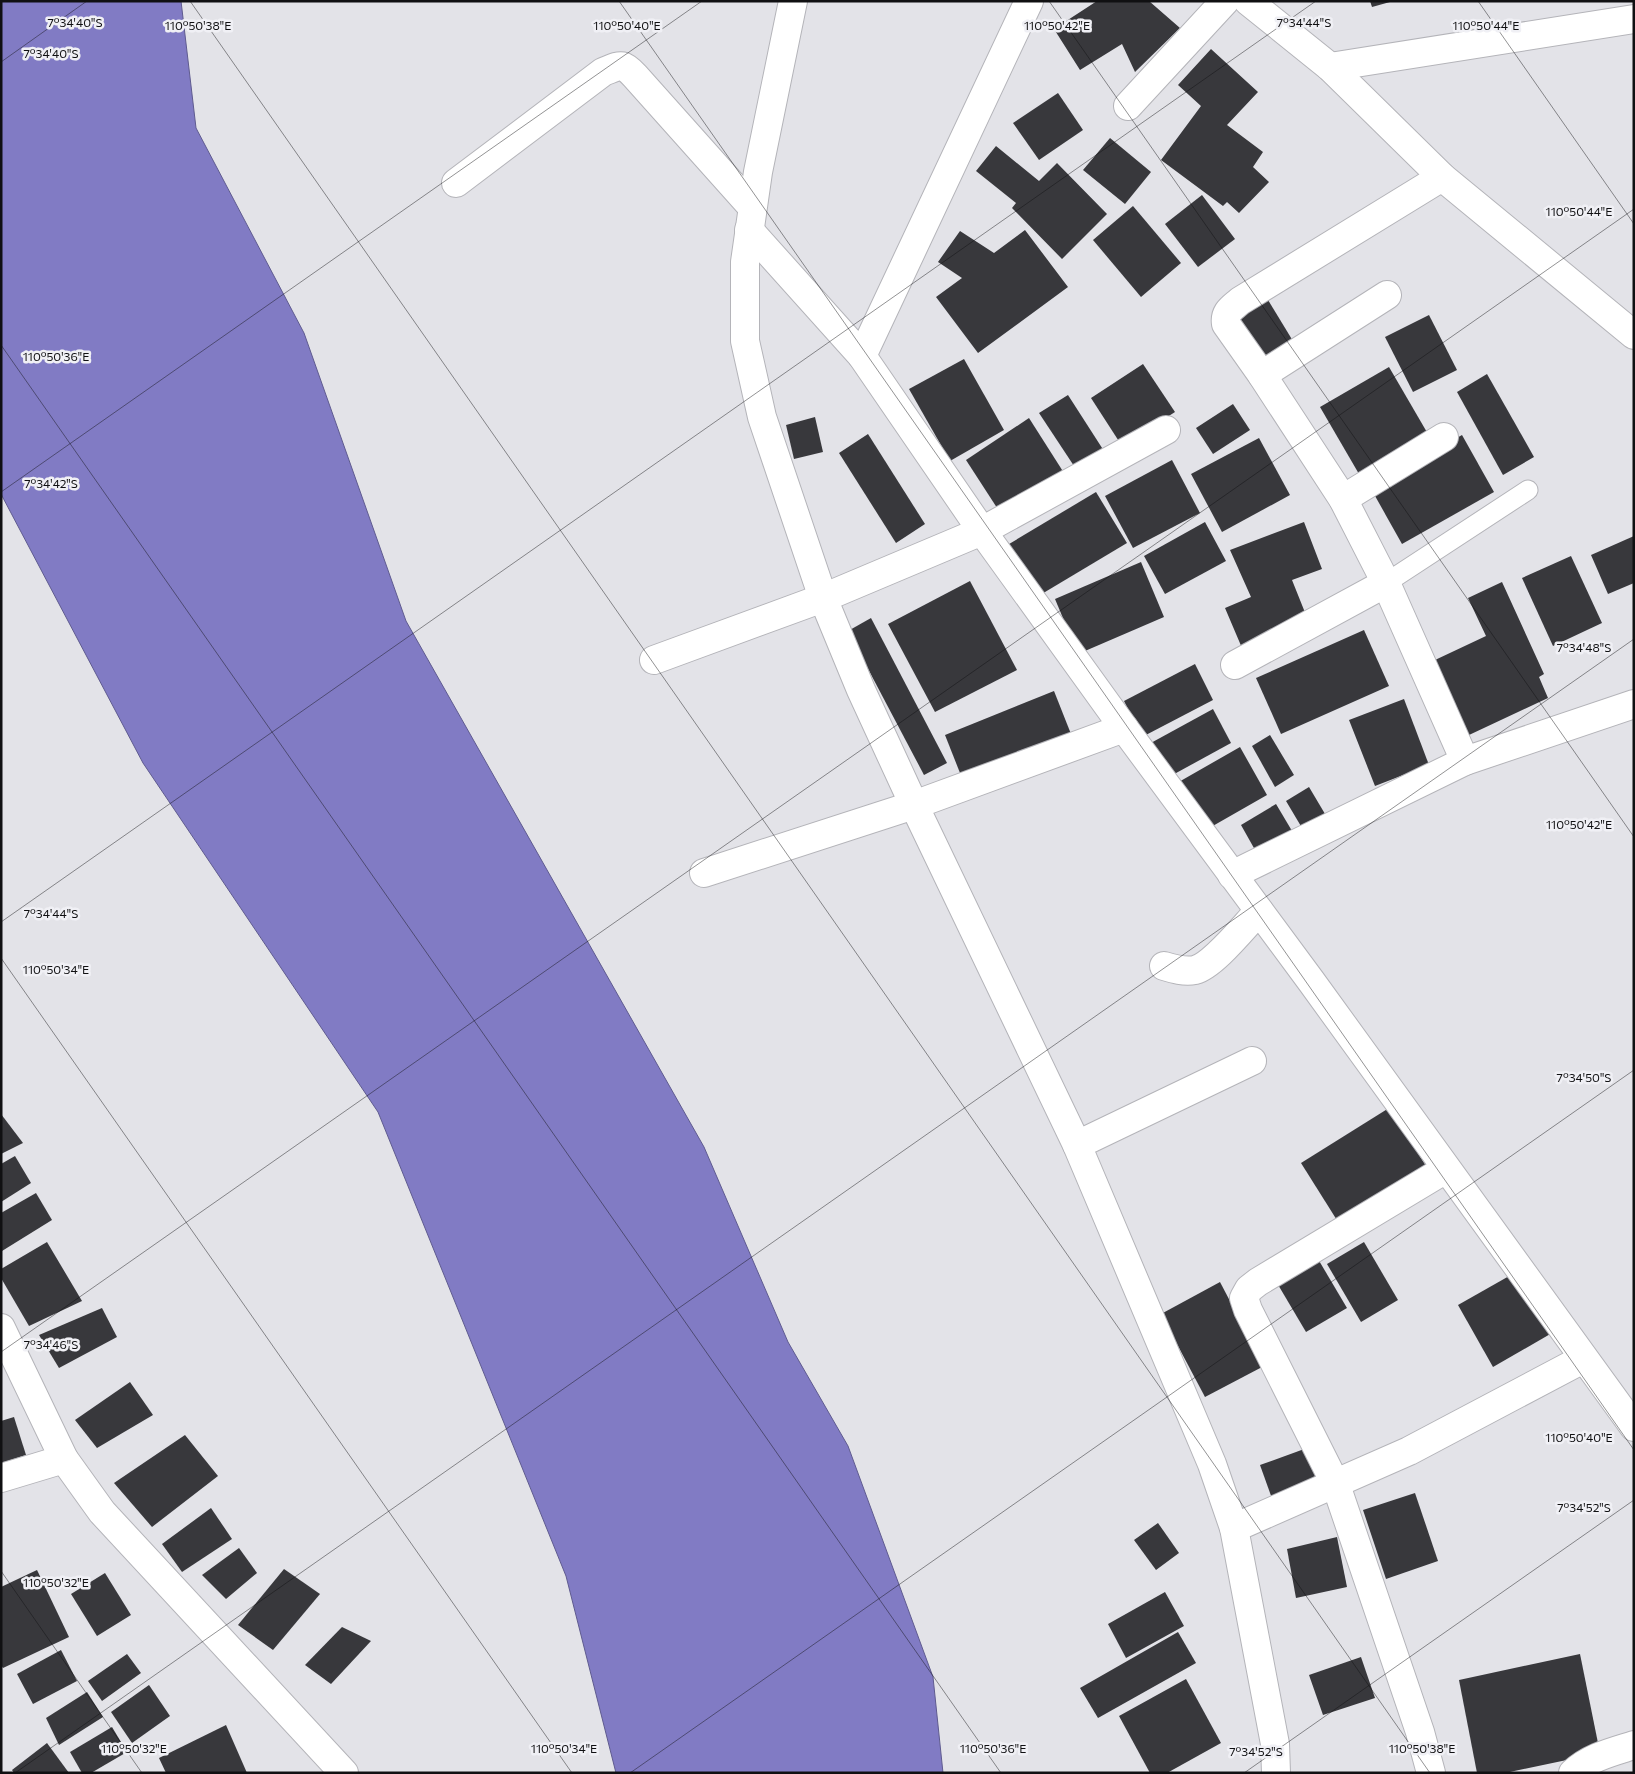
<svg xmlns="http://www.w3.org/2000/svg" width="1635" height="1774" font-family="Commissioner,sans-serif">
  <rect width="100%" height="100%" fill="#e3e3e8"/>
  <polygon fill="#817bc4" stroke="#5f5b8f" points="1,1 181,1 196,128 304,333 406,621 704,1147 788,1342 848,1446 933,1677 943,1773 616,1773 566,1576 378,1112 143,763 1,494"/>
  <g fill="#38383c">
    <polygon points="1097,1 1149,1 1180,28 1135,72 1122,44 1080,70 1054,29"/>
    <polygon points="1370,1 1390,1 1390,2 1372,7"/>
    <polygon points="1211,49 1258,92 1227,125 1263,152 1253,167 1269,182 1239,213 1227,202 1223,206 1161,160 1201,106 1178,85"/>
    <polygon points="1058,93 1083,130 1039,160 1013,123"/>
    <polygon points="1110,138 1151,172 1125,204 1083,170"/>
    <polygon points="996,146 1039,181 1057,163 1107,214 1062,259 1012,208 1016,203 976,171"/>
    <polygon points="1202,195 1235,239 1198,267 1165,224"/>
    <polygon points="1133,206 1181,263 1141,297 1093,240"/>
    <polygon points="1025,230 1068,287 978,353 936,297 962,278 938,262 960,231 994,253"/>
    <polygon points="1268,300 1296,346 1267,364 1238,318"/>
    <polygon points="1429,315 1457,370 1413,392 1385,337"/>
    <polygon points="964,359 1004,430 950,461 909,389"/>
    <polygon points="1143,364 1175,412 1122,446 1091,398"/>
    <polygon points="1389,367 1428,434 1359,474 1320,407"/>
    <polygon points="1487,374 1534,457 1503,475 1457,392"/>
    <polygon points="1068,395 1104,451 1076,469 1039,413"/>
    <polygon points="1233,404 1250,430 1213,454 1196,428"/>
    <polygon points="815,417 823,452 794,459 786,425"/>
    <polygon points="1029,418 1064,473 1001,514 966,460"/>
    <polygon points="868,434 925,524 896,543 839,453"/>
    <polygon points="1462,435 1494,492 1402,544 1370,487"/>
    <polygon points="1259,438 1290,495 1222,532 1191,474"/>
    <polygon points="1172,460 1200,513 1133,548 1105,496"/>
    <polygon points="1096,492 1127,543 1035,598 1004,547"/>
    <polygon points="1205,522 1226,561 1165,594 1144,556"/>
    <polygon points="1304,522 1322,569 1292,580 1308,620 1242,648 1225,608 1251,597 1230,550"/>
    <polygon points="1634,536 1634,583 1608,594 1591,555"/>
    <polygon points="1571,556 1602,623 1553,646 1522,578"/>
    <polygon points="1141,562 1164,617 1078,654 1055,599"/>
    <polygon points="970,581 1017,670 935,712 888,624"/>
    <polygon points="1502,582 1544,674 1539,677 1548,698 1469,735 1435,660 1486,636 1468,598"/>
    <polygon points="871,618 947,763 924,775 848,631"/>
    <polygon points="1364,630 1389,686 1281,734 1256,678"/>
    <polygon points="1195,664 1213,700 1142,737 1124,701"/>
    <polygon points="1054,691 1071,734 962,778 945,735"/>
    <polygon points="1404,699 1429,765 1375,786 1349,720"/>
    <polygon points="1213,709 1231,743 1167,778 1149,744"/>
    <polygon points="1270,735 1294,775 1275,787 1252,746"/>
    <polygon points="1240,747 1267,795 1204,831 1177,783"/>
    <polygon points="1309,787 1328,819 1305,833 1286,801"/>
    <polygon points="1276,804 1295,836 1259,857 1241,825"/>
    <polygon points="1389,1108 1428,1169 1340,1225 1301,1163"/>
    <polygon points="1,1114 23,1143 1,1154"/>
    <polygon points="15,1156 31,1183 1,1202 1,1164"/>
    <polygon points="36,1193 52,1220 2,1251 1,1213"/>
    <polygon points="47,1242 82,1301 29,1326 1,1278 1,1269"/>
    <polygon points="1364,1242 1398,1300 1361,1322 1327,1264"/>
    <polygon points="1318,1259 1347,1308 1306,1332 1277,1283"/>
    <polygon points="1518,1271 1552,1333 1493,1367 1458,1305"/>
    <polygon points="1220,1282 1264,1366 1205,1397 1161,1314"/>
    <polygon points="102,1308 117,1337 59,1368 39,1335"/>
    <polygon points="130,1382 153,1415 97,1448 75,1420"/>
    <polygon points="14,1417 26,1455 1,1463 1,1421"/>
    <polygon points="185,1435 218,1476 152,1527 114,1483"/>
    <polygon points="1307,1448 1322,1491 1275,1507 1260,1465"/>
    <polygon points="1415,1493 1438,1561 1386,1579 1363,1510"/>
    <polygon points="211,1508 232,1539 182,1572 162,1544"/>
    <polygon points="1158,1523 1179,1553 1156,1570 1134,1540"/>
    <polygon points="1337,1537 1347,1587 1296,1598 1287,1549"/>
    <polygon points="239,1548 257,1573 226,1599 202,1575"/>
    <polygon points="284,1569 320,1594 273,1650 238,1625"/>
    <polygon points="37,1570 69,1637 3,1668 1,1665 1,1587"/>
    <polygon points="105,1573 131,1615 97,1636 71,1594"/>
    <polygon points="1165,1592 1184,1626 1126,1658 1108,1624"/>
    <polygon points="342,1627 371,1641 331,1684 305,1665"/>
    <polygon points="1178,1632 1196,1663 1098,1718 1080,1688"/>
    <polygon points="61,1650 77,1681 33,1704 17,1674"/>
    <polygon points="127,1654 141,1673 102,1701 88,1681"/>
    <polygon points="1580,1654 1600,1753 1505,1773 1477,1773 1459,1680"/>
    <polygon points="1361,1657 1375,1698 1323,1715 1309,1675"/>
    <polygon points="1186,1679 1221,1743 1167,1773 1150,1773 1119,1716"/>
    <polygon points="149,1685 170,1716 132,1743 111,1712"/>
    <polygon points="87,1692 103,1717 59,1745 46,1718"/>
    <polygon points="226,1725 247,1773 166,1773 159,1758"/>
    <polygon points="112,1727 127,1752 91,1773 82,1773 70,1752"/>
    <polygon points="47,1743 69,1773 14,1773 12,1770"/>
  </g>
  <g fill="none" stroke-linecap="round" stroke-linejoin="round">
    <defs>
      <polyline id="lane" points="1386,583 1528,490"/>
      <g id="street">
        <polyline points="793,1 758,172 745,262 745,341 762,417 823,598 861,690 914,805 1077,1145 1212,1464 1234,1528 1275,1744 1276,1773"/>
        <polyline points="1029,1 862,356 982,531 1124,728 1311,981 1634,1427"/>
        <polyline points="1248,1 1330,67 1442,177 1634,335"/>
        <polyline points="1330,67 1634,19"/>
        <polyline points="1128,106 1225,1"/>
        <path d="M1442 177 1240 301C1232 308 1224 312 1226 324L1262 375 1343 499 1386 583 1465 761"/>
        <path d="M456 183 603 72C621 65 622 62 635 76L752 207"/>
        <polyline points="749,230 862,356"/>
        <polyline points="1262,375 1387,295"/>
        <polyline points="1343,499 1444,437"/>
        <polyline points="654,660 823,598 982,531 1166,430"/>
        <polyline points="1235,665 1386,583"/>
        <polyline points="704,873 914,805 1124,728"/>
        <polyline points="1232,875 1465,761 1634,704"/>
        <path d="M1164 966C1174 969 1184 972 1195 970 1214 965 1245 925 1259 911"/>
        <polyline points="1077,1145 1252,1061"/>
        <polyline points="1,1328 64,1459 102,1512 344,1773"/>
        <polyline points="1,1478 64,1459"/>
        <polyline points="1234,1528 1409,1451 1583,1359"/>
        <polyline points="1431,1773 1420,1732 1336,1485 1248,1310 1244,1298 1249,1289 1258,1282 1446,1169"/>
        <path d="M1573 1773C1590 1757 1612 1752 1634 1745"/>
      </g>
    </defs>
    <use href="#lane" stroke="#b4b4b9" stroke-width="21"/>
    <use href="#street" stroke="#b4b4b9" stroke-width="30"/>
    <use href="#lane" stroke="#fff" stroke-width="19"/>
    <use href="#street" stroke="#fff" stroke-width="28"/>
  </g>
  <path fill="none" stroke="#101012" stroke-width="1" stroke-opacity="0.45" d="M190 1 1430 1773M619 1 1634 1450M1049 1 1634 837M1478 1 1634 224M1 62 87 1M1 345 1001 1773M1 492 702 1M1 922 1316 1M1 958 572 1773M1 1352 1634 209M1 1571 142 1773M15 1773 1634 639M630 1773 1634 1070M1244 1773 1634 1500"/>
  <g font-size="12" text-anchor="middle" fill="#101012" stroke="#f0f0f5" stroke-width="5" stroke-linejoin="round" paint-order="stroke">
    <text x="1304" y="27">7°34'44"S</text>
    <text x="75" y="27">7°34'40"S</text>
    <text x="627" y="30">110°50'40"E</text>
    <text x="1057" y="30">110°50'42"E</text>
    <text x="1486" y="30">110°50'44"E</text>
    <text x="198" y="30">110°50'38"E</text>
    <text x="51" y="58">7°34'40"S</text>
    <text x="1579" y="216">110°50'44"E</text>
    <text x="56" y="361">110°50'36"E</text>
    <text x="51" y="488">7°34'42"S</text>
    <text x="1584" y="652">7°34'48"S</text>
    <text x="1579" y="829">110°50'42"E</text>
    <text x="51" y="918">7°34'44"S</text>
    <text x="56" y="974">110°50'34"E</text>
    <text x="1584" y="1082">7°34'50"S</text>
    <text x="51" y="1349">7°34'46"S</text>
    <text x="1579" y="1442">110°50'40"E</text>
    <text x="1584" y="1512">7°34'52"S</text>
    <text x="56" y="1587">110°50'32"E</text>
    <text x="134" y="1753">110°50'32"E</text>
    <text x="564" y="1753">110°50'34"E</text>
    <text x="993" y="1753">110°50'36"E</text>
    <text x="1422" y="1753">110°50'38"E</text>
    <text x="1256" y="1756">7°34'52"S</text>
  </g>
  <rect width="1635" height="1774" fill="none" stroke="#101012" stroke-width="5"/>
</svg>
